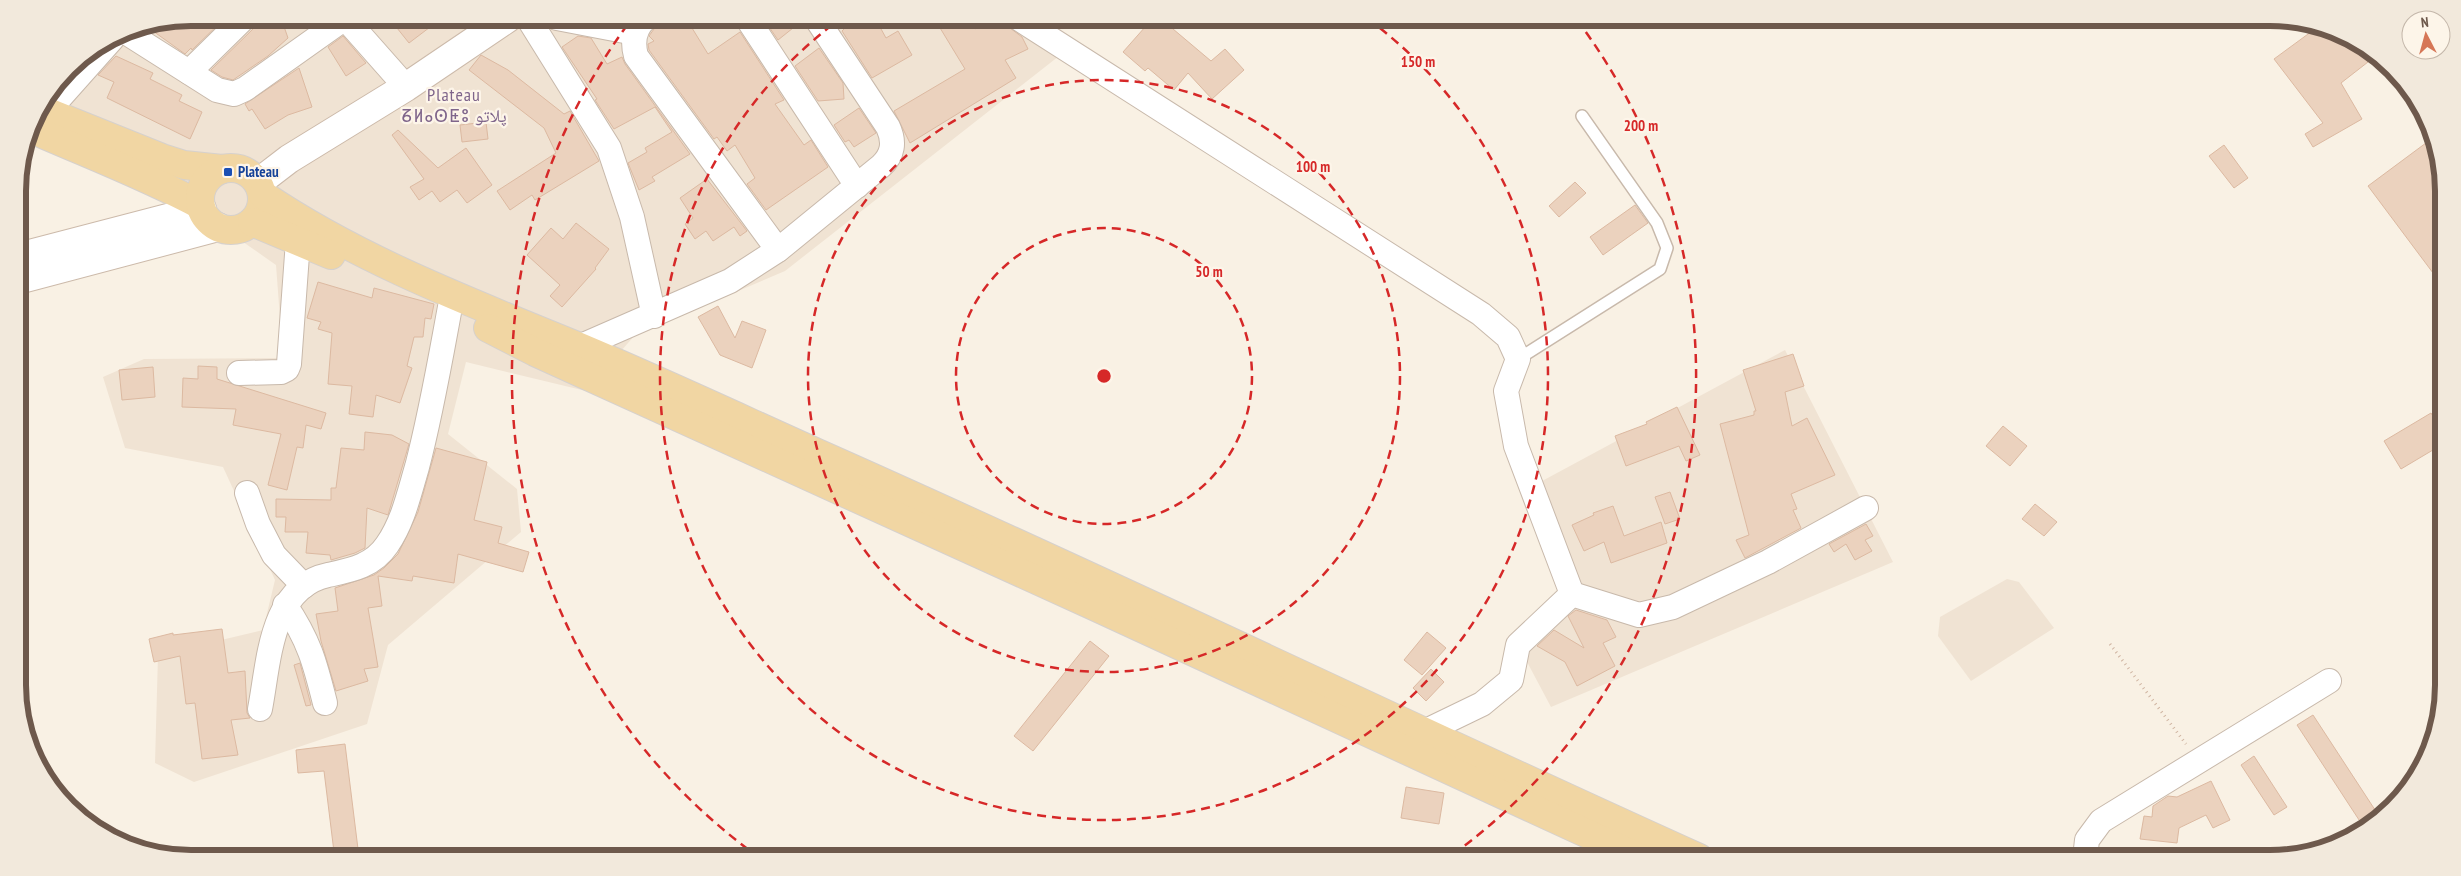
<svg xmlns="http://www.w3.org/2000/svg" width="2461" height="876" font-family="'PT Sans Narrow','Noto Naskh Arabic','Noto Sans Tifinagh',sans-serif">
  <rect width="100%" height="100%" fill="#f9f1e4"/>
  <g fill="#f0e3d3">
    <polygon points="191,18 1019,18 1068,49 785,271 635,335 586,391 466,362 448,434 517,489 521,532 388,645 367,724 194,782 155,763 158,655 263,630 275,580 223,467 125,448 103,377 144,359 283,358 276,265 156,181 36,114 76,61 125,31"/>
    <polygon points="1785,350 1893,562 1551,707 1518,645 1572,594 1531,487"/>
    <polygon points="2007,579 2019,582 2054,628 1971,681 1938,636 1940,617"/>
  </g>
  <g fill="#ebd2be" stroke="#dcb9a1">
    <polygon points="191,18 225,18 192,50 191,48 185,54 146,26"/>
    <polygon points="257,18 281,18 288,38 268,56 233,80 222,77 211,70 254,28"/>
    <polygon points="389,18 442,18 409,43"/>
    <polygon points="659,18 709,18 692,28 708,54 740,32 784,100 775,104 804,145 811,140 828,167 766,210 747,184 755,178 735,145 727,151 717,137 714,139 649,50 648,44 654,41 649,36 659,22"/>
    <polygon points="763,18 802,18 803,20 778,40"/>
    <polygon points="841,18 875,18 886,38 898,31 912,55 872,78 842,31 846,27"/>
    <polygon points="934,18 968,18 975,29 991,18 1004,18 1006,25 1022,37 1028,49 1005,60 1016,78 910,143 894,111 965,69"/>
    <polygon points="1153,18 1160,18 1211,61 1225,49 1244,70 1212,99 1188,73 1174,90 1148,68 1145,71 1123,52"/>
    <polygon points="2319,26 2326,27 2356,47 2368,62 2341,83 2362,119 2313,147 2305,134 2323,123 2274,59"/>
    <polygon points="343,36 366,63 346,76 328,47"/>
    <polygon points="578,36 591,38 607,64 622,57 625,64 690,154 652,177 655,181 639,190 628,163 647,152 645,148 672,132 655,107 614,129 595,100 597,99 562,47"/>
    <polygon points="819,48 843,83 844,99 818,101 795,66"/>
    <polygon points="481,55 508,70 564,114 570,111 599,161 535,200 532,195 510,210 497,191 556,153 544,128 469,70"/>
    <polygon points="116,56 153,73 150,79 182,95 179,101 202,112 190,139 107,98 114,82 98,75"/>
    <polygon points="299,68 312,107 288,115 265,129 252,109 249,111 245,104"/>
    <polygon points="859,108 876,133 854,147 849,140 845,142 834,125"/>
    <polygon points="486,122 488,139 462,142 460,125"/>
    <polygon points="398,130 438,168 466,148 492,185 467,203 457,190 440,202 432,191 419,200 410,187 424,179 392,135"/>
    <polygon points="2434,137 2442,168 2442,285 2368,186"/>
    <polygon points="2224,145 2248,178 2234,188 2209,156"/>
    <polygon points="707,179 747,231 740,236 734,227 713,241 706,231 695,239 685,224 693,218 680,198"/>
    <polygon points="1575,182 1586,193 1559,217 1549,206"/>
    <polygon points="1635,205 1648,223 1603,255 1590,237"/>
    <polygon points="576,223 609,249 595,268 596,269 562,307 550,296 560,285 527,255 551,228 563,239"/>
    <polygon points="318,282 372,298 374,288 434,304 431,319 425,318 423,337 414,337 407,366 412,368 400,403 376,395 373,417 349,414 352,386 328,384 332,333 318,329 321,322 307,318"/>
    <polygon points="718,306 735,338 742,321 766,330 752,368 720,355 698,317"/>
    <polygon points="1793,354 1804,386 1785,392 1792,426 1807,418 1835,475 1791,494 1797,509 1793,510 1801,528 1745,558 1736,540 1749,535 1720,424 1754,415 1754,411 1756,411 1743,370"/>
    <polygon points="198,366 217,367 217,379 326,413 321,429 306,425 303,448 297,447 287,490 268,485 281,434 233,425 236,409 182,407 183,378 198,379"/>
    <polygon points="153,367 155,397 122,400 119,370"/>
    <polygon points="1677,407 1700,455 1686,461 1679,446 1626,466 1615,436 1647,424 1646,422"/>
    <polygon points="2431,413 2443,432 2443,444 2401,469 2384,441"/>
    <polygon points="2003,426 2027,446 2010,466 1986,446"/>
    <polygon points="365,432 392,435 409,444 388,515 367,508 365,548 355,553 331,560 330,555 306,553 308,532 285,532 286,517 276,517 276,499 331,500 331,488 336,488 341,448 364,450"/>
    <polygon points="436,448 487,462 474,520 502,527 498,543 529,552 523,572 458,554 454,583 413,576 412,581 378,576 382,606 368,608 378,667 364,669 368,681 336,691 321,641 316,614 338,611 335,588 374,575 384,568 398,554 418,512"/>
    <polygon points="1670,492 1680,519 1665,524 1655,497"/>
    <polygon points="2035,504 2057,522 2044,536 2022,519"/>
    <polygon points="1613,506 1624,536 1661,522 1667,543 1611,563 1604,542 1584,551 1572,525 1594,515 1593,513"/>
    <polygon points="1866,524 1873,536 1865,540 1872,551 1855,560 1846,544 1834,552 1829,544"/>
    <polygon points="1576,610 1607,620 1616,637 1603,643 1615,666 1577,686 1565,662 1537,646 1554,630 1584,648 1568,616"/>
    <polygon points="222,629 228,673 245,671 247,713 250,718 231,720 238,755 202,759 195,703 186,704 180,656 154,662 149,639 173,633 173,635"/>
    <polygon points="1427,632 1446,648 1422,675 1404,660"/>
    <polygon points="1090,641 1109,656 1033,751 1014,736"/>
    <polygon points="300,663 311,705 306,706 294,665"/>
    <polygon points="1431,669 1444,682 1426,701 1413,688"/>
    <polygon points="2313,715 2379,816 2363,826 2297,725"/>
    <polygon points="345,744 358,849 334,852 324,771 298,773 296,750"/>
    <polygon points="2254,756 2287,807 2274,815 2241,765"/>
    <polygon points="2211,781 2230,820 2213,828 2206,815 2179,828 2177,843 2140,839 2144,816 2152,817 2153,806 2168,796 2177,797"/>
    <polygon points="1406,787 1444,793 1439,824 1401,818"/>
  </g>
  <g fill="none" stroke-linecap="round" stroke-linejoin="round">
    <defs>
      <polyline id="lane" points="1518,359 1660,269 1667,248 1657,223 1582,116"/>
      <g id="street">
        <polyline points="345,18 406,87"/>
        <polyline points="528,18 609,148 632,217 654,316"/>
        <polyline points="557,18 635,33"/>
        <polyline points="747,18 857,186"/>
        <polyline points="1018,18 1481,314 1508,337 1518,359 1506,391 1516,446 1572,594 1518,645 1511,680 1482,704 1422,733"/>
        <polyline points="124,31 217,90 234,94 245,89 345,18"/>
        <polyline points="189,72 244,18"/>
        <polyline points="47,112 112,39"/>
        <path d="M778 250 881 166C893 155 895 142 888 127L816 18"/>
        <path d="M579 347 730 281 778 250 636 56C632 41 634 28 646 18"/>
        <polyline points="239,373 281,372 287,369 289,364 298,241"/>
        <polyline points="247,493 258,524 274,555 304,586"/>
        <polyline points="1572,594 1639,615 1673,607 1768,562 1866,508"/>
        <path d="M285 605C309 640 315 663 325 703"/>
        <path d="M260 709C269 663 270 587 328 575 351 570 373 566 387 545 403 522 409 494 417 467 431 414 440 361 450 307"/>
        <polyline points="2085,858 2087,840 2101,821 2329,681"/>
      </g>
      <g id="secondary">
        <polyline points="259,182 289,159 406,87 508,18"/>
        <polyline points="18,257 202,209"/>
        <polyline points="18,280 218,227"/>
      </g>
      <g id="primary">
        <polyline points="40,109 162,158 184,165 222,169"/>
        <path d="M31 129C88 154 146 176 200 205"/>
        <circle cx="231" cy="199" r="31"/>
        <path d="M263 195C357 259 472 303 577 346 658 380 737 417 817 453 1113 584 1404 725 1699 858"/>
        <polyline points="252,222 331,255"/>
        <polyline points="488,328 535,352 1094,606 1640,858"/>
      </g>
    </defs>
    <use href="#lane" stroke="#c8b9ab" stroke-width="14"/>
    <use href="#street" stroke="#c8b9ab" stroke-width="26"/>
    <use href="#secondary" stroke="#ccbaaa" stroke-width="30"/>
    <use href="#primary" stroke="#d6d1cd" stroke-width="30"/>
    <polyline stroke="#d0b5a2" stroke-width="3" stroke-dasharray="1 4" stroke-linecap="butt" points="2110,644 2186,744"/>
    <use href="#lane" stroke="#fff" stroke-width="11"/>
    <use href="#street" stroke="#fff" stroke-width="24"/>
    <use href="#secondary" stroke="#fff" stroke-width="28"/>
    <use href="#primary" stroke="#f1d6a3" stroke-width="28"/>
  </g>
  <g fill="none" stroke="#d62828" stroke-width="2.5" stroke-dasharray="9 6">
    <circle cx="1104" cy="376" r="148"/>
    <circle cx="1104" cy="376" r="296"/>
    <path d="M1368 19A444 444 0 1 1 840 19"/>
    <path d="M760 858A592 592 0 0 1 631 20M1577 20A592 592 0 0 1 1448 858"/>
  </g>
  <rect fill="#1a4fb4" stroke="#fdf5e9" stroke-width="2" x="223" y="167" width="10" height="10" rx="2.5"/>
  <g text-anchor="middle" stroke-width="4.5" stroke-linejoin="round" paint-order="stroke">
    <g font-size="15" font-weight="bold" fill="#164399" stroke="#fdf5e9" text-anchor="start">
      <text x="238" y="177">Plateau</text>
    </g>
    <g font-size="18" letter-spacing="1" fill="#7f658b" stroke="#fdf5e9">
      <text x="454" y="101">Plateau<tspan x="454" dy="21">ⵒⵍⴰⵙⵟⵓ پلاتو</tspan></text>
    </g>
  </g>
  <path d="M0 0H2461V876H0ZM191 26H2270A165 165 0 0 1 2435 191V685A165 165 0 0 1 2270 850H191A165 165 0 0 1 26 685V191A165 165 0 0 1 191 26Z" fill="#f2e9dc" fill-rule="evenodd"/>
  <path fill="none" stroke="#6e594c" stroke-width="6" d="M191 26H2270A165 165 0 0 1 2435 191V685A165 165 0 0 1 2270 850H191A165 165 0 0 1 26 685V191A165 165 0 0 1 191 26Z"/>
  <circle cx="1104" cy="376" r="8" fill="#d62828" stroke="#fdf5e9" stroke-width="2.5"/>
  <g font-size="15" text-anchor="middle" font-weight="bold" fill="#d62828" stroke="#fdf5e9" stroke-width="4.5" stroke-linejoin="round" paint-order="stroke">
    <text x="1418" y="67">150 m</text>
    <text x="1641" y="131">200 m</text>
    <text x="1313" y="172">100 m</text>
    <text x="1209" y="277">50 m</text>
  </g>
  <g transform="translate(2426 35) rotate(354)"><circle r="24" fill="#fdf5e9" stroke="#c4b7aa"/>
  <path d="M0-4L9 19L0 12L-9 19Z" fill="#d67656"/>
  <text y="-8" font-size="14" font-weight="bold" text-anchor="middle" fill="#6e594c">N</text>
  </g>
</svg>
